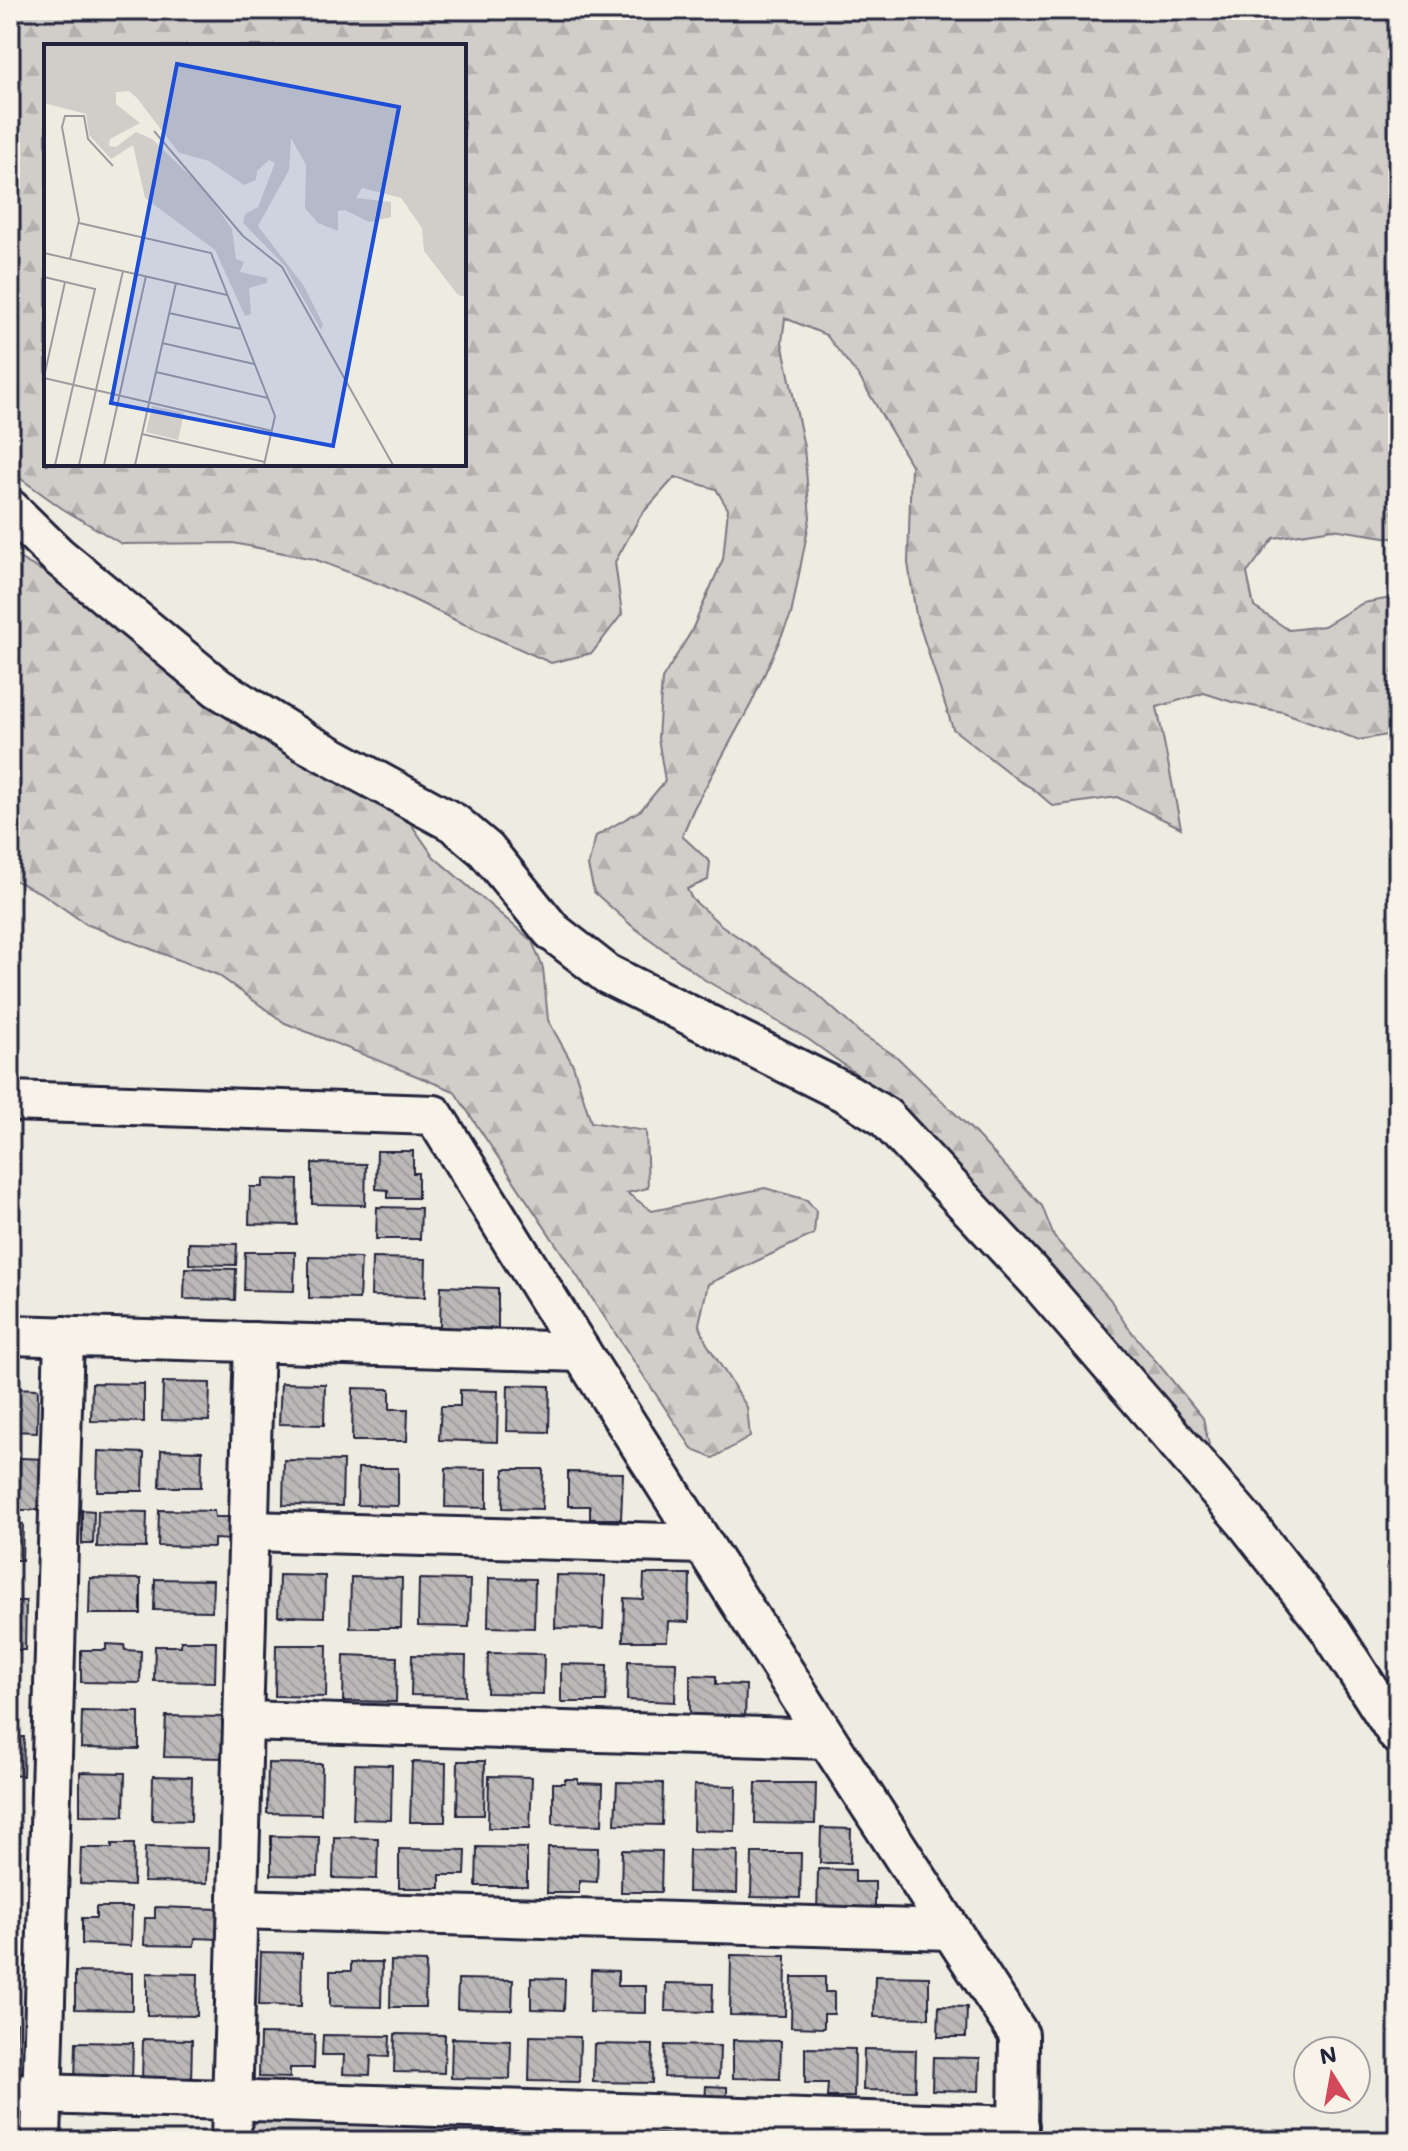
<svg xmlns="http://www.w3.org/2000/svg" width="1408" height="2151" font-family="Mali,sans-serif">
  <defs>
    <pattern id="forest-firs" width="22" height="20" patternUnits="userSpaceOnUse" patternTransform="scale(2)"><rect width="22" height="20" fill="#d1cdc9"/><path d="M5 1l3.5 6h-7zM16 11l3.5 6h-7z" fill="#b3b0ae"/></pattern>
    <pattern id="building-back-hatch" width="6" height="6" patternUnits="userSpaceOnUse" patternTransform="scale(2)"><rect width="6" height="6" fill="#bbb8b7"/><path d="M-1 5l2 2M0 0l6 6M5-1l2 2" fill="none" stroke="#a09e9e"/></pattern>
  </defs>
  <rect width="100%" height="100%" fill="#eeebe1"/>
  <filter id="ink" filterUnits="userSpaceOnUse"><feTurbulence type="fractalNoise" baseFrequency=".0125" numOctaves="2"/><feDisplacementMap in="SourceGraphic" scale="16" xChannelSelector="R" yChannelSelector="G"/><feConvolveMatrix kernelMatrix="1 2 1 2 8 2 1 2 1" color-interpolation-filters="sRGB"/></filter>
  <g filter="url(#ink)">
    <g fill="url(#forest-firs)" stroke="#7a7882" stroke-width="2" fill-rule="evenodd">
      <path d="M10 10H1398V539L1333 529 1274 538 1247 573 1254 607 1289 630 1324 626 1363 603 1398 597V733L1359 740 1283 712 1232 702 1204 693 1157 707 1181 828 1117 797 1053 806 1032 788 1019 781 953 729 916 615 908 563 911 465 860 378 826 335 785 318 782 342 804 447 810 518 791 615 751 704 694 808 682 836 710 862 708 880 687 889 692 899 721 925 807 985 860 1033 897 1057 974 1132 1042 1206 1054 1237 1110 1299 1126 1325 1203 1418 1209 1445 1208 1455 894 1101 808 1039 705 980 632 926 594 892 588 866 596 836 641 810 665 781 658 738 662 679 691 632 723 559 728 509 716 489 675 477 641 515 615 562 622 614 592 653 551 663 455 620 385 586 314 559 233 543 122 544 63 509 10 471ZM46 46H464V464H46Z"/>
      <polygon points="10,550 22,560 106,606 404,814 434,857 532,941 543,968 548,1020 573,1065 591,1122 646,1131 648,1188 627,1193 652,1211 765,1188 807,1200 816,1211 814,1234 708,1284 699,1324 706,1342 747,1407 750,1437 713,1458 693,1450 454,1091 285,1023 218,975 86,924 43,894 10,878"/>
    </g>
    <path fill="#d1cdc9" stroke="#7a7882" stroke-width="2" d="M264 2118 457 2125 456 2141H247C248 2129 251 2122 264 2118Z"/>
    <g fill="url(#building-back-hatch)" stroke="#22223b" stroke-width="2">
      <polygon points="377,1151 413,1151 413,1173 418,1173 418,1198 388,1198 388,1190 376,1189"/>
      <polygon points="312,1163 366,1164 365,1205 312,1204"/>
      <polygon points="263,1179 298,1180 297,1225 249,1224 250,1187 263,1187"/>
      <polygon points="377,1207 421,1208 420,1239 376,1239"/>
      <polygon points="189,1243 237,1244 236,1265 189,1264"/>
      <polygon points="245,1252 295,1252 294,1291 244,1290"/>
      <polygon points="309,1257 361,1258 359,1299 309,1298"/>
      <polygon points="372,1258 426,1259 425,1297 371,1296"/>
      <polygon points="185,1268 236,1269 235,1300 184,1299"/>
      <polygon points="441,1286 498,1288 498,1329 440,1328"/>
      <polygon points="163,1382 210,1383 209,1421 162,1420"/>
      <polygon points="92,1383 144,1384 144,1422 91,1421"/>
      <polygon points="281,1383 325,1384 324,1425 279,1424"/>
      <polygon points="508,1385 550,1386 549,1432 507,1431"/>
      <polygon points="10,1388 38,1389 37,1432 10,1431"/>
      <polygon points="353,1388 390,1389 390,1409 408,1409 407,1441 352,1441"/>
      <polygon points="460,1390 498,1391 497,1442 439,1440 441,1406 460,1406"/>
      <polygon points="161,1450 202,1451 201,1487 160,1487"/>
      <polygon points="98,1451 144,1453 143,1491 97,1491"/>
      <polygon points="20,1458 46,1459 45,1510 19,1510"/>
      <polygon points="284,1460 343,1461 342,1506 283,1505"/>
      <polygon points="358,1468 398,1468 398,1506 357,1505"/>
      <polygon points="446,1468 487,1469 487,1508 445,1507"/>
      <polygon points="504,1469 543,1469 542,1509 503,1508"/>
      <polygon points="568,1472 623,1473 621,1519 590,1519 590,1506 568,1506"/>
      <polygon points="82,1510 94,1511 93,1544 82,1544"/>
      <polygon points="159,1510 214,1511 215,1517 233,1517 232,1540 214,1539 214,1547 158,1546"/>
      <polygon points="98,1511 147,1512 146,1548 97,1547"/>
      <polygon points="10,1523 23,1524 22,1560 10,1560"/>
      <polygon points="644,1574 690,1574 689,1622 668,1621 667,1641 623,1641 624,1598 643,1599"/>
      <polygon points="279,1575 325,1576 324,1617 278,1616"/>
      <polygon points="556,1575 605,1576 603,1629 555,1628"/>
      <polygon points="351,1577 402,1578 401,1628 350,1628"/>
      <polygon points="90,1578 141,1579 141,1614 89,1614"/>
      <polygon points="489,1578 535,1579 534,1628 488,1627"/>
      <polygon points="155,1579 213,1580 212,1611 154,1610"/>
      <polygon points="419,1579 470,1580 469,1627 418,1626"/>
      <polygon points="10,1601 26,1601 25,1650 10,1650"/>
      <polygon points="181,1641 216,1641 215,1682 154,1681 155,1646 181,1646"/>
      <polygon points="106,1644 124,1645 125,1650 141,1651 140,1683 81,1682 81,1650 106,1650"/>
      <polygon points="276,1645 327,1645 326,1697 275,1696"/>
      <polygon points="488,1653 544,1654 543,1694 487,1693"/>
      <polygon points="344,1655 397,1657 396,1702 343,1701"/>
      <polygon points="412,1655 466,1656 465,1696 411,1695"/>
      <polygon points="628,1661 676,1662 675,1702 627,1700"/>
      <polygon points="561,1664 607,1665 606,1702 561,1702"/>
      <polygon points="690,1675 716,1676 716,1684 746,1685 745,1721 690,1720"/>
      <polygon points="82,1711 139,1712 139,1749 81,1748"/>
      <polygon points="166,1716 226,1717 225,1758 164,1757"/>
      <polygon points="10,1737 24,1737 23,1776 10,1775"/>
      <polygon points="458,1761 485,1761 484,1815 457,1815"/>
      <polygon points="412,1762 446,1763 445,1822 410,1822"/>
      <polygon points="268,1763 322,1764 321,1814 267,1813"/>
      <polygon points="355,1764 392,1765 391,1820 353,1819"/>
      <polygon points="80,1772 125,1773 124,1816 80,1815"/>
      <polygon points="153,1776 192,1777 191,1821 152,1820"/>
      <polygon points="489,1776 532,1777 530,1828 488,1828"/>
      <polygon points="565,1779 578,1779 578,1783 603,1784 602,1825 553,1824 553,1783 565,1783"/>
      <polygon points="617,1782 663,1783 662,1825 615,1824"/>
      <polygon points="756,1783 816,1783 815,1824 755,1823"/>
      <polygon points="694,1785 736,1786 735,1831 693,1830"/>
      <polygon points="821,1828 851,1829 850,1863 820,1863"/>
      <polygon points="271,1836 319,1837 318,1876 271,1875"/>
      <polygon points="334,1837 378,1838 377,1879 333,1878"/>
      <polygon points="112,1844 134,1844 133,1886 80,1884 81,1848 112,1848"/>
      <polygon points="145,1847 208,1848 207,1883 144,1882"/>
      <polygon points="477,1847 527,1848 527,1886 476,1886"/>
      <polygon points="548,1847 598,1848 597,1882 579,1881 579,1893 547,1893"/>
      <polygon points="399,1849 466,1850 465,1875 440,1875 440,1888 399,1888"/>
      <polygon points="622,1850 662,1851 661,1892 621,1892"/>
      <polygon points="689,1850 738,1851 737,1893 688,1892"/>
      <polygon points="752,1853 801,1853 800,1898 751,1897"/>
      <polygon points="818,1869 855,1870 855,1882 875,1882 875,1916 817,1915"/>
      <polygon points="96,1907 132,1907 131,1946 82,1944 82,1918 96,1918"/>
      <polygon points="155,1907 220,1909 219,1939 195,1938 194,1946 144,1945 145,1918 155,1918"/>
      <polygon points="261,1952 302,1953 301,2006 259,2005"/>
      <polygon points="731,1955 786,1956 785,2016 730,2015"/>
      <polygon points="391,1961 426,1962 425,2007 390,2007"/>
      <polygon points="351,1962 382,1962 381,2007 330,2006 330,1971 351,1971"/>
      <polygon points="591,1970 618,1971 618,1986 646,1986 646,2013 590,2012"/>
      <polygon points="75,1972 132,1973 132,2010 75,2009"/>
      <polygon points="147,1973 198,1974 197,2016 147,2015"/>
      <polygon points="875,1976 929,1977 929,2018 874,2017"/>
      <polygon points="792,1977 825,1977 825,1992 834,1992 834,2014 824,2014 824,2028 791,2027"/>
      <polygon points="531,1978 565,1979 564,2010 531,2009"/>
      <polygon points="458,1979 513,1980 512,2010 457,2009"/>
      <polygon points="666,1983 713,1984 712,2012 665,2011"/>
      <polygon points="939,2006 967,2007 966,2037 938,2037"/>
      <polygon points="10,2023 17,2023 16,2064 10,2064"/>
      <polygon points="260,2034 315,2035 314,2068 290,2068 290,2078 259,2077"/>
      <polygon points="395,2034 445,2035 444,2073 394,2072"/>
      <polygon points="323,2035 390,2036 389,2057 371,2056 370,2075 343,2074 344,2055 322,2055"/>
      <polygon points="530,2036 580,2037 579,2082 529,2081"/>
      <polygon points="452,2038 511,2040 510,2079 451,2078"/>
      <polygon points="143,2039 192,2040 191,2083 142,2082"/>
      <polygon points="733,2040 781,2041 780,2079 733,2078"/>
      <polygon points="76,2042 133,2043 132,2083 75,2082"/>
      <polygon points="594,2044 653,2045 652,2083 593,2082"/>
      <polygon points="665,2045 720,2046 719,2078 664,2077"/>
      <polygon points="805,2048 855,2049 854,2097 827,2097 828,2083 805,2083"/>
      <polygon points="864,2049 916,2050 915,2091 863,2090"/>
      <polygon points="933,2057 980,2058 979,2091 932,2090"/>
      <polygon points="706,2086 727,2087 727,2107 705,2106"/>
      <polygon points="73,2132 115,2133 114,2141 73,2141"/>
    </g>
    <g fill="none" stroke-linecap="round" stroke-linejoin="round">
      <defs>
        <g id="minor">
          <polyline points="10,509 58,556 218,688 305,742 454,823 486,850 552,931 607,974 848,1094 885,1117 1038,1281 1245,1521 1329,1628 1398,1735"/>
          <polyline points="10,1101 434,1115 581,1352 827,1739 1019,2035 1018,2141"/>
          <polyline points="10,1335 581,1352"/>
          <polyline points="250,1531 703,1544"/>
          <polyline points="243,1721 827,1739"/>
          <polyline points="238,1909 951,1930"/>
          <polyline points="10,2093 1019,2126"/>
          <polyline points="41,2141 64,1336"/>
          <polyline points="231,2141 254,1342"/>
        </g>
      </defs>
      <use href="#minor" stroke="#22223b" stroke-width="44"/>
      <use href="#minor" stroke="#f7f3e8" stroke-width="38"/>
    </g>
  </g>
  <g transform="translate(44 44)">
    <rect width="422" height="422" fill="#eeebe1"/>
    <path d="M0 1H422V253L414 251 380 207 378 184 357 154 318 144 312 154 347 158V173L325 178 301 166 294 167V187L274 179 261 164 262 121 247 94 245 126 214 182 260 242 279 280 277 286 240 221 199 179 201 170 214 163 231 119 225 116 213 127 212 136 200 141 165 117 135 109 93 54 85 47 72 48V60L96 79 66 95 65 102 72 103 92 88 108 95 160 145 188 185 192 215 200 218 196 228 223 234V239L205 244 207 270 201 272 171 206 101 154 89 101 67 115 45 91 42 70 0 59Z" fill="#d1cdc9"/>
    <path d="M108 362 140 369 134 396 102 388Z" fill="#d1cdc9"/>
    <path fill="none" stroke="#9c9b9f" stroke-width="2" d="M110 87 199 192 238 223 349 421M35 179 167 209 231 372 220 421M0 209 183 251M26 215 35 176 18 83 21 72H40L44 95 69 122M0 233 51 245 11 421M125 269 197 285M118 299 210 320M112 328 224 354M0 333 21 238M0 334 228 387M98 390 221 418M35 421 79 227M60 421 102 232M91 421 132 239M362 421H389"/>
    <path fill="#1d4ed8" fill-opacity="0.15" stroke="#1d4ed8" stroke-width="4" d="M133 20 355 63 289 402 67 359Z"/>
    <rect width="422" height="422" fill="none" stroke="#22223b" stroke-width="4"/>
  </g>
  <rect width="1408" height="2151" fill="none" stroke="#f7f3e8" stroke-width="40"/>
  <rect x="20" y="20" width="1368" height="2111" fill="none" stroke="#22223b" stroke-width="3" filter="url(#ink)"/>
  <g transform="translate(1332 2075) rotate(349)"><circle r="38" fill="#f7f3e8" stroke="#a29fa3" stroke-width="2"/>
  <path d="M0-6L14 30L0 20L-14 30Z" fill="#d1495b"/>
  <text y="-12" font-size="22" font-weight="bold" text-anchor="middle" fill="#22223b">N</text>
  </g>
</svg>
